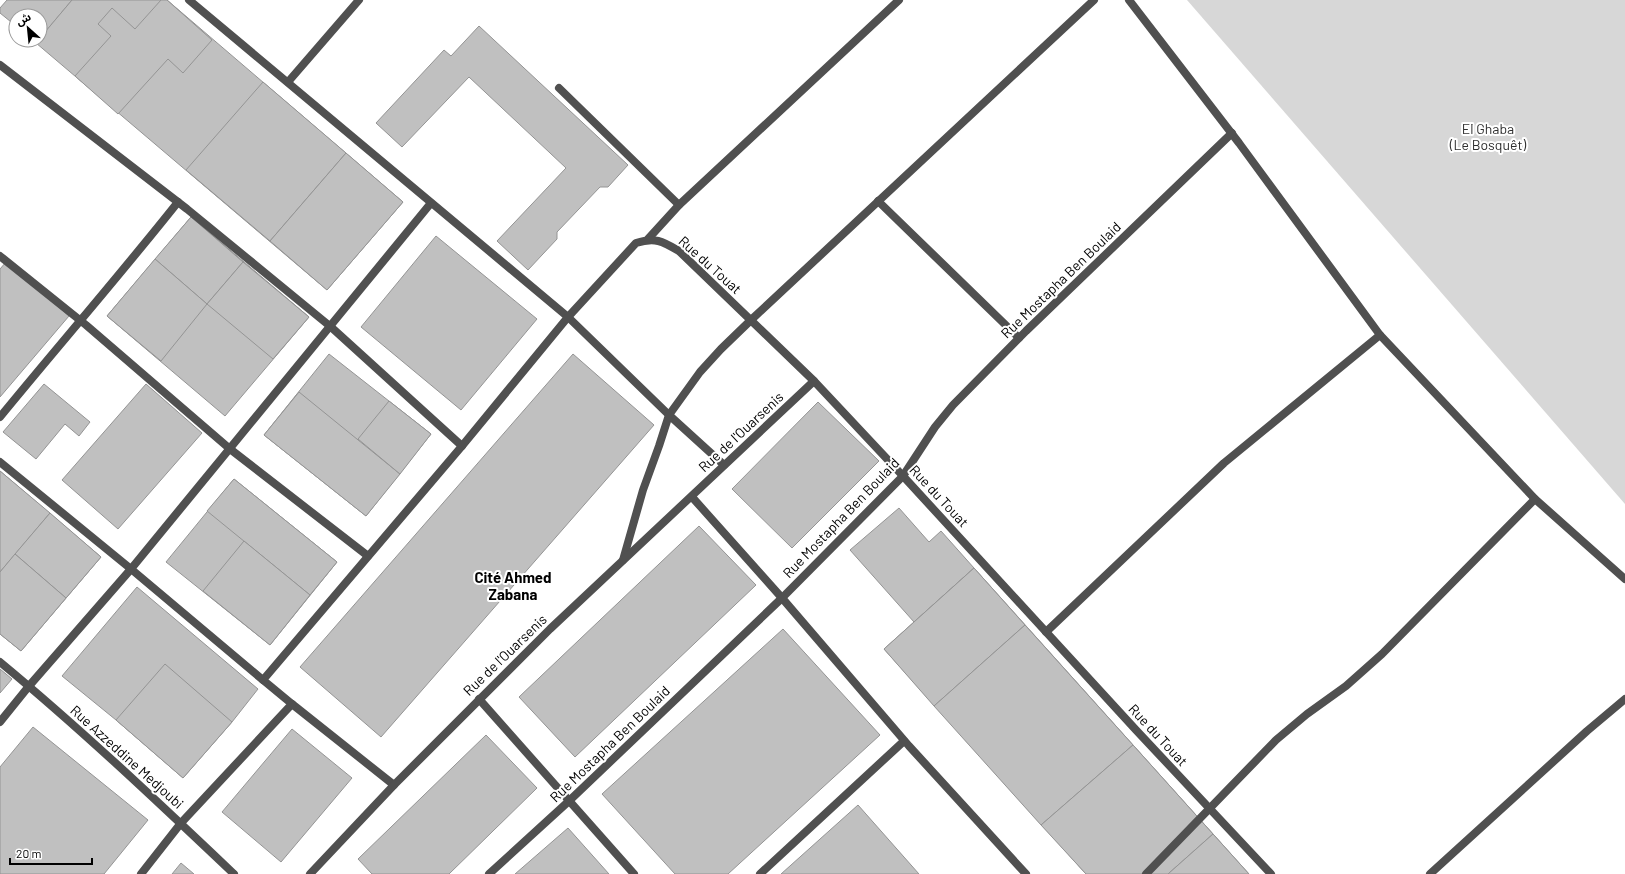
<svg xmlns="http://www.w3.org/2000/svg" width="1625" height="874" font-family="Barlow,'Noto Sans Arabic',sans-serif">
  <rect width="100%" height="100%" fill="#fff"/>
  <polygon fill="#d7d7d7" points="1187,0 1625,0 1625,504"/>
  <g fill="#c0c0c0" stroke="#949494">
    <polygon points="7,0 72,0 40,38 40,16 16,16 16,26 0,13 0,8"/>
    <polygon points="72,0 167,0 403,202 327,290 36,43 40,40 40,38"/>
    <polygon points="161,0 167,0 212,40 183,73 168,59 118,114 75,76 111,36 98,24 112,8 135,29"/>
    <polygon points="479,26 628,165 608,187 600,187 557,232 557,239 528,270 497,241 566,168 469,77 402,147 376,123 444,50 451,56"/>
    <polygon points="263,82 346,153 270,241 186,170"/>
    <polygon points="346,153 403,202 327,290 270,241"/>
    <polygon points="191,217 309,317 225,416 107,316"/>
    <polygon points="191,217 243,262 207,304 155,259"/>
    <polygon points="436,236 537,319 461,410 361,327"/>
    <polygon points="155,259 207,304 161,361 107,316"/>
    <polygon points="6,262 69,316 0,397 0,269"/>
    <polygon points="243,262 309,317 273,359 207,304"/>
    <polygon points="329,354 431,434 366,516 264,435"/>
    <polygon points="573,354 654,425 381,737 300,667"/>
    <polygon points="44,384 90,422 79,436 65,424 36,459 3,432"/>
    <polygon points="146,384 202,433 118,529 62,480"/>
    <polygon points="299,392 400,474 366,516 264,435"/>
    <polygon points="389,401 431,434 400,474 358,439"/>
    <polygon points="818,402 879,461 792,548 732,489"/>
    <polygon points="0,471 101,557 21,651 0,634"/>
    <polygon points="0,471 50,513 0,572"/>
    <polygon points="234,479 337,562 270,645 166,562"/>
    <polygon points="234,479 337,562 310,595 207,511"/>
    <polygon points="899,508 929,542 941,531 974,568 914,622 850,550"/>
    <polygon points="50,513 101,557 66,598 15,554"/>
    <polygon points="699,526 756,585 575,757 519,697"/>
    <polygon points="244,541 310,595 270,645 203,591"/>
    <polygon points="15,554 66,598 21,651 0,634 0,572"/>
    <polygon points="974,568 1249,874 1086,874 884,649"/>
    <polygon points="974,568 1025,625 934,706 884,649"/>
    <polygon points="137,587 258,689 232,722 183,778 116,720 62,676"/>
    <polygon points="1025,625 1133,745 1041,825 934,706"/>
    <polygon points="783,629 880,735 728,874 675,874 602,794"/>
    <polygon points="165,664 232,722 183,778 116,720"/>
    <polygon points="0,669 12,679 0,693"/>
    <polygon points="33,727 148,820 104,874 0,874 0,767"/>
    <polygon points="292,729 352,778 281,862 222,812"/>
    <polygon points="486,735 537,788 449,874 372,874 358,859"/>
    <polygon points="1133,745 1213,834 1168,874 1086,874 1041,825"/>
    <polygon points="858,805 919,874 781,874"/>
    <polygon points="568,828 609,874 515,874"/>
    <polygon points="1213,834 1249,874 1168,874"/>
    <polygon points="181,863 194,874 172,874"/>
  </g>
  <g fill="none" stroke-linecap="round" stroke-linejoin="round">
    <g stroke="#505050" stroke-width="8">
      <polyline points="189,0 568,317 669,415 724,465"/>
      <polyline points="1129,0 1239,143 1380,335 1535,499 1625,579"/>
      <polyline points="0,65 187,209 331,327 462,446"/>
      <polyline points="288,82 359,0"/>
      <polyline points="559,88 679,205"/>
      <polyline points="878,201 1019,338"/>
      <polyline points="648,239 679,205 899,0"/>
      <polyline points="0,256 86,325 230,449 368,556"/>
      <path d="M0 417C59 345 120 275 178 202"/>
      <polyline points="0,462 131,569 263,680"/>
      <polyline points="692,497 782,598 909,746 1026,874"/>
      <polyline points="623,560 643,490 659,446 669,415 700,372 721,349 751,320 1094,0"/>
      <polyline points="1046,632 1224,463 1380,335"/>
      <path d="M0 662C81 729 158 802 234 874"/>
      <polyline points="479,699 634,874"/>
      <polyline points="292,704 394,785"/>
      <polyline points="0,722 29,686 131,569 431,203"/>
      <path d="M141 874 181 823 292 704 263 680 462 446 568 317 636 243C655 237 662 241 679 251L814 381 903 476 1136 730 1271 874"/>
      <polyline points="310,874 394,785 550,629 814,381"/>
      <polyline points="489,874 569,801 782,598 903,476 935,427 953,405 1026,331 1232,133"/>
      <polyline points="760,874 904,741"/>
      <polyline points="1146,874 1276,740 1307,714 1346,686 1382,654 1535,499"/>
      <polyline points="1430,874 1587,731 1625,699"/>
    </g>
  </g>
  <g text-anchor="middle" stroke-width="4" stroke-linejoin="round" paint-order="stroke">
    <g font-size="14" fill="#2e2e2e" stroke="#fff">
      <text x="1488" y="134">El Ghaba<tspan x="1488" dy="16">(Le Bosquêt)</tspan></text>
    </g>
    <g font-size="14" fill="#000" stroke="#fff">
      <text transform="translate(710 265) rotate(42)" y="5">Rue du Touat</text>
      <text transform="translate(1061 280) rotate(-44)" y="5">Rue Mostapha Ben Boulaid</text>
      <text transform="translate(741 432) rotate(-43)" y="5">Rue de l'Ouarsenis</text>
      <text transform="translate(939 496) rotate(47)" y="5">Rue du Touat</text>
      <text transform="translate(841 518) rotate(-46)" y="5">Rue Mostapha Ben Boulaid</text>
      <text transform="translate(505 655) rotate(-44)" y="5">Rue de l'Ouarsenis</text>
      <text transform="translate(1158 735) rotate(47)" y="5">Rue du Touat</text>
      <text transform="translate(610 744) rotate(-44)" y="5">Rue Mostapha Ben Boulaid</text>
      <text transform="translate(127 757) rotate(42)" y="5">Rue Azzeddine Medjoubi</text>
    </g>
    <g font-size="15" font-weight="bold" fill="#000" stroke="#fff">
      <text x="513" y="583">Cité Ahmed<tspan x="513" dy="17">Zabana</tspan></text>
    </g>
  </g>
  <g transform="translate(28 28) rotate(333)"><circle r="19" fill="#ffffff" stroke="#999999"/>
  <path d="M0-3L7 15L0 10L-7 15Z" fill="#000000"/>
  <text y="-6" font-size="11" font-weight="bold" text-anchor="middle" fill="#000000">ش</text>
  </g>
  <path d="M10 858v6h82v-6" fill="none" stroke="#000000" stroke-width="2"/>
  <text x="16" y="858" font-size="12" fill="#000000" stroke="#ffffff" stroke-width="3" paint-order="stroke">20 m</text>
</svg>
